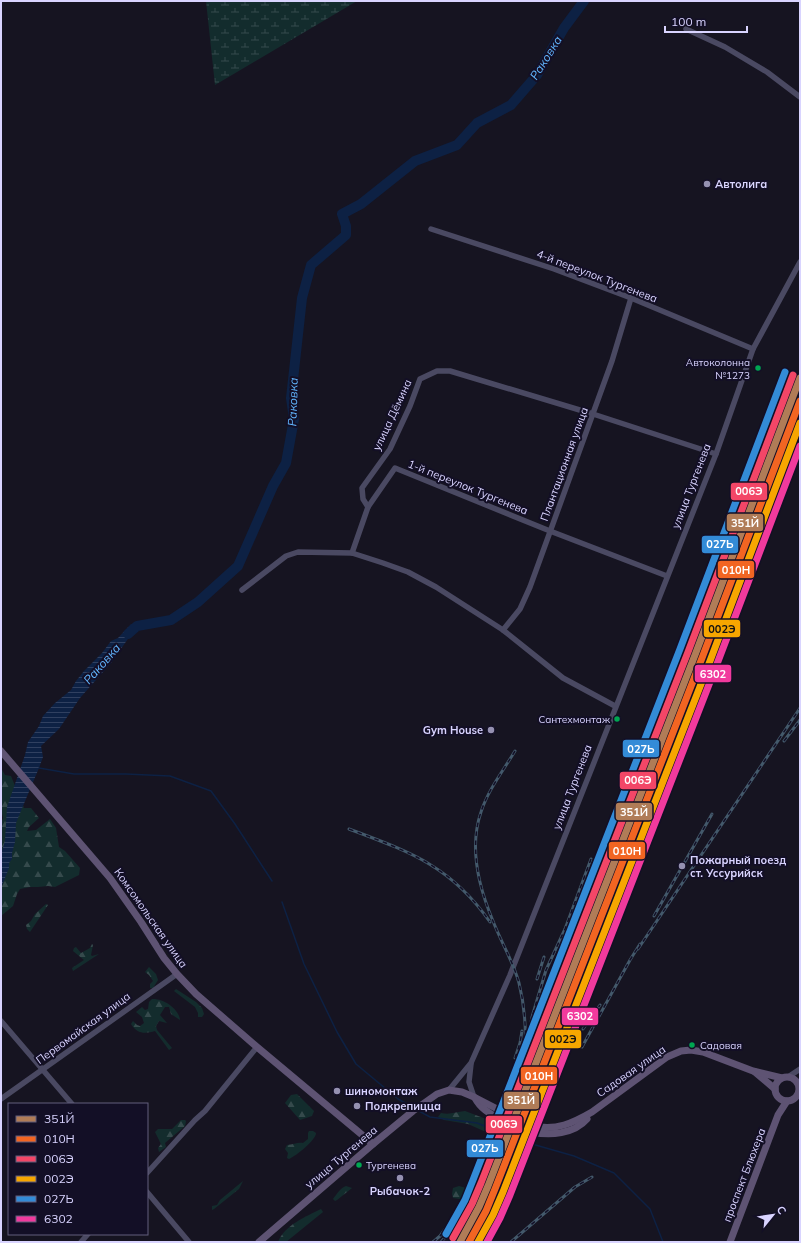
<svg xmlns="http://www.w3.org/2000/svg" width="801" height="1243" font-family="Mulish,sans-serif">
  <defs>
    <pattern id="forest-firs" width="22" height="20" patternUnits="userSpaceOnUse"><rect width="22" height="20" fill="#132c2d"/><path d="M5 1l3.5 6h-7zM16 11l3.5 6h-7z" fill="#354a4c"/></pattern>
    <pattern id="wetland-marsh" width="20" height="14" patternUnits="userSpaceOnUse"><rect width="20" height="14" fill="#132c2d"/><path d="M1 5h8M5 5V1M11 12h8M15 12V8" fill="none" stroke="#354a4c"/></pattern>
    <pattern id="water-rules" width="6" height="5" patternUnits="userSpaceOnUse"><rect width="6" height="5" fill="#0d2144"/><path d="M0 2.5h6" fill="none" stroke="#304060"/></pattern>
  </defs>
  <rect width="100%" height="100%" fill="#161421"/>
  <g fill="url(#forest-firs)">
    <polygon points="1,768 5,775 11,776 24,808 31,808 39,818 29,827 27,831 36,830 50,819 56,828 59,847 65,851 80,868 79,875 55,887 48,886 38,887 30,887 20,889 17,894 13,906 1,916 1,823 3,818 1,809"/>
    <polygon points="46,904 48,905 30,932 27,929 26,925 31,921 35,914"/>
    <polygon points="92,944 93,945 91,955 92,956 99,954 73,971 72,968 84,960 73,951 74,948 76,947 81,953 90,948"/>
    <polygon points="149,967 156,974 158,980 153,988 150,988 150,984 153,981 149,975 145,972"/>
    <polygon points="176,989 196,1002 202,1008 204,1014 202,1017 198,1017 198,1013 195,1007 174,991"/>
    <path d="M152 999C162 998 179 1008 180 1020L171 1014 169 1007H165L160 1015 167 1023 159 1021 156 1026 157 1030 172 1048 169 1050 155 1031C145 1034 137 1034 131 1024L133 1021 137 1025 140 1026 144 1023 142 1017 136 1012 142 1007 145 1010 148 1009 149 1002Z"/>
    <polygon points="297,1094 314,1111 312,1116 300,1120 285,1103 291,1095"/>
    <path d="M465 1111 494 1122 499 1126 495 1136 468 1124 444 1120 438 1117 441 1113C450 1115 456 1112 465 1111Z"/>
    <polygon points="181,1120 185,1120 186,1121 185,1126 165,1143 166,1147 159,1152 158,1148 161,1144 155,1132 158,1129 172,1129"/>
    <path d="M309 1131H313L316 1133C316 1140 296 1156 289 1159L287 1158 288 1153 285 1149 287 1145C293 1145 298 1142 303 1143L308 1139V1133Z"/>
    <polygon points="243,1181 239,1189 214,1209 212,1210 212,1206 217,1205 220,1200"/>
    <path d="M346 1186 352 1188 337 1200 335 1201 333 1199C337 1194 340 1188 346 1186Z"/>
    <polygon points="459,1186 466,1188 463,1196 460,1199 453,1198 452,1194 453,1188"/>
    <path d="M321 1209 323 1212 286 1242H278C285 1225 305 1217 321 1209Z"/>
  </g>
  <polygon fill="url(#wetland-marsh)" points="206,1 357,1 215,85"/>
  <polygon fill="url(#water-rules)" points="131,624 137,626 111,663 80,698 59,729 41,746 43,757 39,768 28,794 16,823 15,842 12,853 12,859 9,863 9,868 1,888 1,854 5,841 7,807 25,755 28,742 39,726 43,716 55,703 71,690 76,681 84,671 102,653 111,641 118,638"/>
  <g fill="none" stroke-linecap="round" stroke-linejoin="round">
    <g stroke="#0d2144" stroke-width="1.5">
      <polyline points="39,768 74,774 126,774 170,776 211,791 235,824 272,881"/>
      <polyline points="282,902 304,964 337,1032 356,1064 398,1099 414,1108"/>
      <polyline points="419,1111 430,1117 477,1123 497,1131"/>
      <polyline points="525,1142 574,1156 614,1173 650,1209 663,1242"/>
    </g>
    <polyline stroke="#0d2144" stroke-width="10" points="128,634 137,626 171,620 198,602 238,566 273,486 286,463 294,419 291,398 302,298 311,265 346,235 346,226 342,214 361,204 415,161 457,145 477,123 511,105 537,75 564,28 584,1"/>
    <g stroke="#333142" stroke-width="7" stroke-dasharray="7 3.5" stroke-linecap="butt">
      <polyline points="505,1113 534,1126"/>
      <polyline points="500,1119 532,1132"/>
    </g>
    <g stroke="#4a4962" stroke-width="5.5">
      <polyline points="686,29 725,47 767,72 800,97"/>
      <polyline points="431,229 554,269 631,298 753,349"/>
      <polyline points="368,507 395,468 550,531 667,576"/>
      <polyline points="352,553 368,507 363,499 362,488 390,449 410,406 420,379 437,371 450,371 593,414 716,454"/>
      <polyline points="242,590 286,556 298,552 352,553 383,563 408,572 436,587 503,630 563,678 615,706"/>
      <polyline points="503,630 520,609 530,587 612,361 631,298"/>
      <polyline points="1,1021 72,1104"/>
      <polyline points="471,1064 469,1082 474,1097"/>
      <polyline points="788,1077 800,1069"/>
      <polyline points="449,1090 471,1063 510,975 716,454 753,349 800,262"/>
      <polyline points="1,1099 177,974"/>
      <polyline points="147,1173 195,1120 205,1111 257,1047"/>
      <polyline points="147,1192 189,1242"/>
      <polyline points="81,1242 88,1234"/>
    </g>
    <g stroke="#5e5373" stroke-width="7">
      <polyline points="1,751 110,878 141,922 164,958 177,974 196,994 257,1047 373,1144"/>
      <polyline points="755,1072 775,1089"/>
      <circle cx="787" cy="1089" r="12"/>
      <path d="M475 1098C481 1109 489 1113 500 1119"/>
      <path d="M534 1126C556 1131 573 1123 592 1112L667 1057 681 1051 691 1050 703 1052 753 1071 782 1078"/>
      <path d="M532 1132C550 1136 574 1134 587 1119"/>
      <polyline points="259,1242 373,1144 413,1111 437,1094 449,1090 462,1092 474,1097 505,1113"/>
      <polyline points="730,1242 778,1115 787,1101"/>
    </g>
    <defs>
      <g id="rail">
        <polyline points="784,741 800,720"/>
        <path d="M515 751C503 771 488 790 481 812 469 847 479 888 493 921 501 942 513 961 519 983 527 1015 527 1048 522 1082"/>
        <path d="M349 829C410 852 451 866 490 922"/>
        <polyline points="654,916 712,814"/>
        <polyline points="638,949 800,708"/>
        <polyline points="537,979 544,957"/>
        <polyline points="583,1029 600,1005"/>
        <polyline points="529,1032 532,1017 546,970 565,929 591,859"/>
        <polyline points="582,1047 630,960 640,944"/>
        <polyline points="515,1058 520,1043 522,1031"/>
        <polyline points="433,1242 440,1236 459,1210"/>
        <path d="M441 1242C456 1227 464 1211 474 1193 484 1173 495 1153 504 1132"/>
        <polyline points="511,1242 575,1187 592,1177"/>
      </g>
    </defs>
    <use href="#rail" stroke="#43596b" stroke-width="3"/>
    <use href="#rail" stroke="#130f26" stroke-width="1.5" stroke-dasharray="4.5" stroke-linecap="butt"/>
    <defs>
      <polyline id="rail-1" points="460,1242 479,1207 488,1186 695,655 800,378"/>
      <polyline id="rail-2" points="469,1242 486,1211 495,1189 702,658 800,401"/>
      <polyline id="rail-3" points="453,1238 472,1204 481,1183 688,652 793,375"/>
      <polyline id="rail-4" points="478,1242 493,1215 503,1192 710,661 800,423"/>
      <polyline id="rail-5" points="446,1234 465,1200 473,1180 680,649 785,372"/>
      <polyline id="rail-6" points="487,1242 500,1218 510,1195 717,664 800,446"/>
    </defs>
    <use href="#rail-1" stroke="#130f26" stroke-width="10"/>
    <use href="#rail-2" stroke="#130f26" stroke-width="10"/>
    <use href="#rail-3" stroke="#130f26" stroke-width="10"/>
    <use href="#rail-4" stroke="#130f26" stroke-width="10"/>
    <use href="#rail-5" stroke="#130f26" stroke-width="10"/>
    <use href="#rail-6" stroke="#130f26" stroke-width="10"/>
    <use href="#rail-1" stroke="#b07c57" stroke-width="7"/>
    <use href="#rail-2" stroke="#f26522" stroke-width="7"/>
    <use href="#rail-3" stroke="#f34667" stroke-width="7"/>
    <use href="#rail-4" stroke="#f7a600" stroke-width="7"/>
    <use href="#rail-5" stroke="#338bd7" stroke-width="7"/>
    <use href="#rail-6" stroke="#f13a9d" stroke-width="7"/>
  </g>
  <g fill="#9591b1" stroke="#130f26" stroke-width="1.5">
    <circle cx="707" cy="184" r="4"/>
    <circle cx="491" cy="730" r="4"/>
    <circle cx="682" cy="866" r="4"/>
    <circle cx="337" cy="1091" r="4"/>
    <circle cx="357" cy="1106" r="4"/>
    <circle cx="400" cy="1178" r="4"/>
  </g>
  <g fill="#00a651" stroke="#130f26" stroke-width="1.5">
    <circle cx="758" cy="368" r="3.5"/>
    <circle cx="617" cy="719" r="3.5"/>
    <circle cx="692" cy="1045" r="3.5"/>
    <circle cx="359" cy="1165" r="3.5"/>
  </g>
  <g text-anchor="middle" stroke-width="4" stroke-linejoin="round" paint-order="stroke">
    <g font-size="10" fill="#d9d4ff" stroke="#130f26" text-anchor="end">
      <text x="750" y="366">Автоколонна<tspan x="750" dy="13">№1273</tspan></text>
      <text x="610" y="723">Сантехмонтаж</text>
      <text x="700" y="1049" text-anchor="start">Садовая</text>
      <text x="366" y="1169" text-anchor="start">Тургенева</text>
    </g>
    <g font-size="11" font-weight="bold" fill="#d9d4ff" stroke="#130f26" text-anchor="start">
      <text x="715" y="188">Автолига</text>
      <text x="483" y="734" text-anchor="end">Gym House</text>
      <text x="690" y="864">Пожарный поезд<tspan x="690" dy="13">ст. Уссурийск</tspan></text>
      <text x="345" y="1095">шиномонтаж</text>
      <text x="365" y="1110">Подкрепицца</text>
      <text x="400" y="1195" text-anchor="middle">Рыбачок-2</text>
    </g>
    <g font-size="11" fill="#d9d4ff" stroke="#130f26">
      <text transform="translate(597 276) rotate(21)" y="4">4-й переулок Тургенева</text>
      <text transform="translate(392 415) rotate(-65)" y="4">улица Дёмина</text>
      <text transform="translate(564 464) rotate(-70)" y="4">Плантационная улица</text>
      <text transform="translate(691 486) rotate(-69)" y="4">улица Тургенева</text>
      <text transform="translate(468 487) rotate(22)" y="4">1-й переулок Тургенева</text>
      <text transform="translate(572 787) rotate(-69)" y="4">улица Тургенева</text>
      <text transform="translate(151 918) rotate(55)" y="4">Комсомольская улица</text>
      <text transform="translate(83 1028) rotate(-36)" y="4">Первомайская улица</text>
      <text transform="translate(631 1071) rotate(-35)" y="4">Садовая улица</text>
      <text transform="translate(341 1157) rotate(-40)" y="4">улица Тургенева</text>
      <text transform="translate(744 1175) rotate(-69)" y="4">проспект Блюхера</text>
    </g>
    <g font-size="12" font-style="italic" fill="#62b6ff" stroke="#130f26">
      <text transform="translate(546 58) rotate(-58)" y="4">Раковка</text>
      <text transform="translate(293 402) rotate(-88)" y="4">Раковка</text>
      <text transform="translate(102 664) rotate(-49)" y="4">Раковка</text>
    </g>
  </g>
  <g stroke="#130f26" stroke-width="1.5">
    <rect x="730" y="482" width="38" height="19" rx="4" fill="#f34667"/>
    <rect x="726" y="513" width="38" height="19" rx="4" fill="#b07c57"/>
    <rect x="701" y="535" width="38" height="19" rx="4" fill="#338bd7"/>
    <rect x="717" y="560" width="38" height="19" rx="4" fill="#f26522"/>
    <rect x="703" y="619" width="38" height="19" rx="4" fill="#f7a600"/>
    <rect x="694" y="664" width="38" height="19" rx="4" fill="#f13a9d"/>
    <rect x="622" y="739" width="38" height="19" rx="4" fill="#338bd7"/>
    <rect x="619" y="771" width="38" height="19" rx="4" fill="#f34667"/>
    <rect x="615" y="802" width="38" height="19" rx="4" fill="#b07c57"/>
    <rect x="608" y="841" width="38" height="19" rx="4" fill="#f26522"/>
    <rect x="561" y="1007" width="38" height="19" rx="4" fill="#f13a9d"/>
    <rect x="544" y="1029" width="38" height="20" rx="4" fill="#f7a600"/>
    <rect x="520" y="1066" width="38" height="19" rx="4" fill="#f26522"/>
    <rect x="503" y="1091" width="37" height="19" rx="4" fill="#b07c57"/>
    <rect x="485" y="1115" width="38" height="19" rx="4" fill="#f34667"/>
    <rect x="466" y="1139" width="38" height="19" rx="4" fill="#338bd7"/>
  </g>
  <g font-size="11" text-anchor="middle" font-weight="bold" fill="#fff">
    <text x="749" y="495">006Э</text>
    <text x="745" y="527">351Й</text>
    <text x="720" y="548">027Ь</text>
    <text x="736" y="574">010Н</text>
    <text x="713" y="678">6302</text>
    <text x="641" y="753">027Ь</text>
    <text x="638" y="784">006Э</text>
    <text x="634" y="816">351Й</text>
    <text x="627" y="855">010Н</text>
    <text x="580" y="1020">6302</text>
    <text x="539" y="1080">010Н</text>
    <text x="521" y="1104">351Й</text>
    <text x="504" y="1128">006Э</text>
    <text x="485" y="1152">027Ь</text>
  </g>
  <g font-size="11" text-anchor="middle" font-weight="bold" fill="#111">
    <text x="722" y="633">002Э</text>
    <text x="563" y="1043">002Э</text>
  </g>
  <rect width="801" height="1243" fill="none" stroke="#d9d4ff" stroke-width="4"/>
  <rect x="8" y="1103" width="140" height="132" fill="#130f26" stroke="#625e7d"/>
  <rect x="16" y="1116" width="20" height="6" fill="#b07c57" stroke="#625e7d"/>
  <text x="44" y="1123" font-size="12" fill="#d9d4ff">351Й</text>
  <rect x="16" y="1136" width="20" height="6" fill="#f26522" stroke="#625e7d"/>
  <text x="44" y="1143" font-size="12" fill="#d9d4ff">010Н</text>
  <rect x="16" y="1156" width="20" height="6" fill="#f34667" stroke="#625e7d"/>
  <text x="44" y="1163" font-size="12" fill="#d9d4ff">006Э</text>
  <rect x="16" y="1176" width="20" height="6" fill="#f7a600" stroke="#625e7d"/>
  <text x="44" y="1183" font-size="12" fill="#d9d4ff">002Э</text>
  <rect x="16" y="1196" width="20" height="6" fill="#338bd7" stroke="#625e7d"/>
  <text x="44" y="1203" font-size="12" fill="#d9d4ff">027Ь</text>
  <rect x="16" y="1216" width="20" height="6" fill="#f13a9d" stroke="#625e7d"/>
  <text x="44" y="1223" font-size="12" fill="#d9d4ff">6302</text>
  <g transform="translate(773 1215) rotate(60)" stroke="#130f26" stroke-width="3" paint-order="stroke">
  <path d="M0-3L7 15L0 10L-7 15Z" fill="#d9d4ff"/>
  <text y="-6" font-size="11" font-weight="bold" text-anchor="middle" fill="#d9d4ff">С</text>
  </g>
  <path d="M665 26v6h82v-6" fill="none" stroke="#d9d4ff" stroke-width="2"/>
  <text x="671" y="26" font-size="12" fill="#d9d4ff" stroke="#130f26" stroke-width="3" paint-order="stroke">100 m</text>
</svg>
